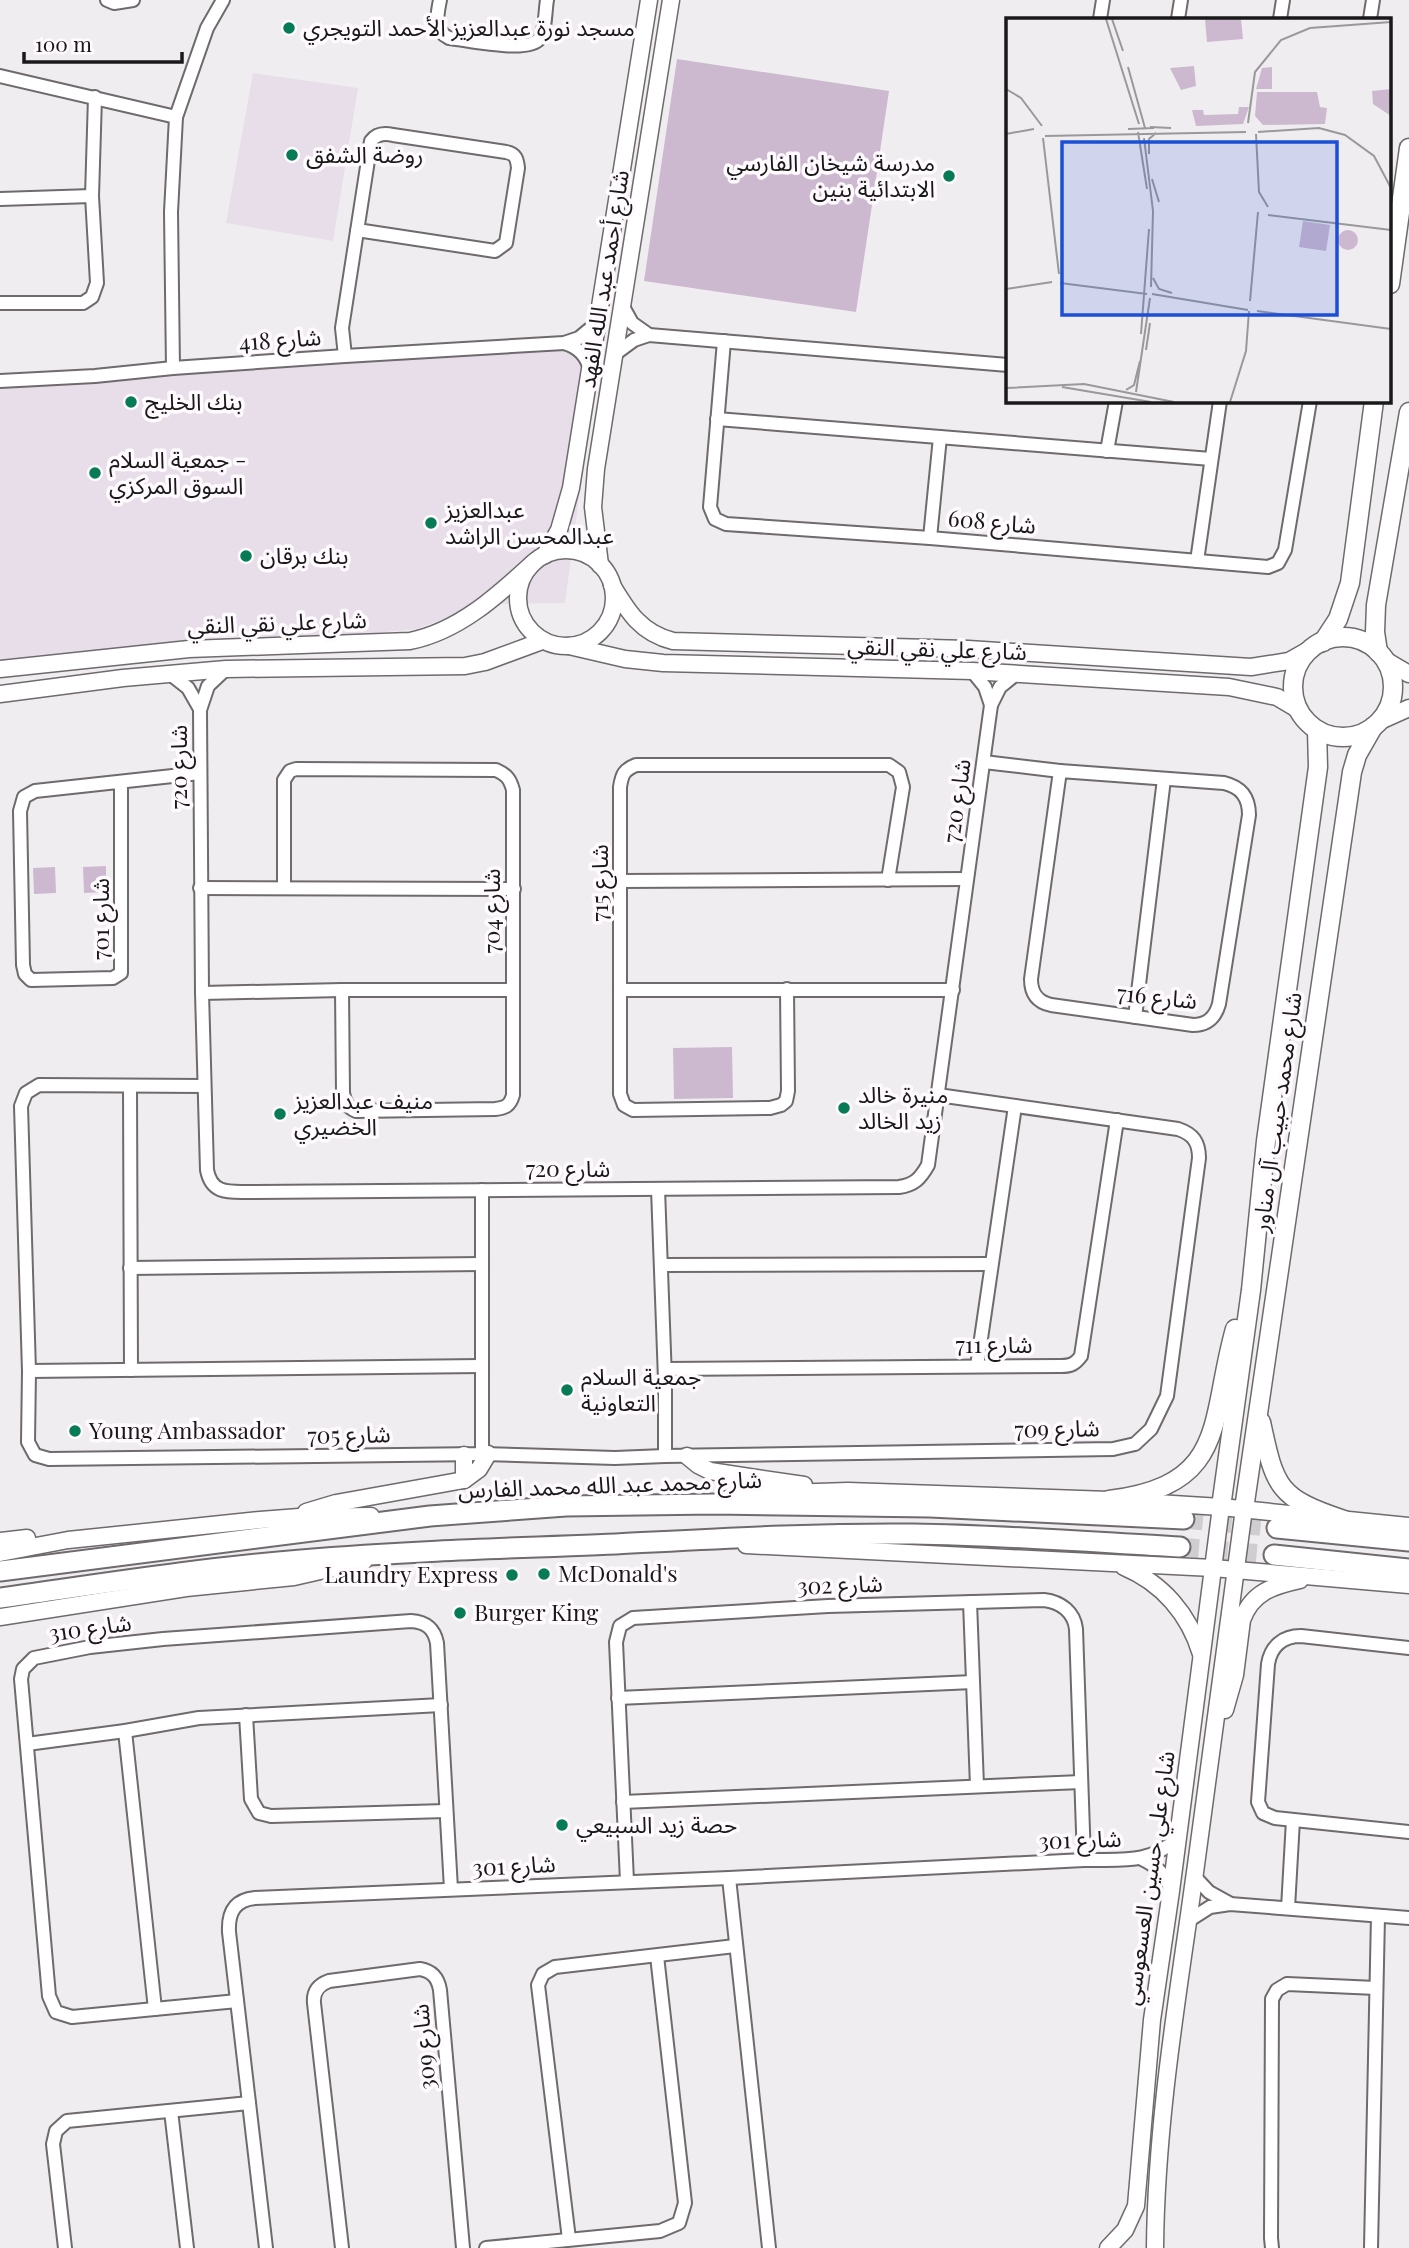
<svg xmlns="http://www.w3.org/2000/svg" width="1409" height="2248" font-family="'Playfair Display','Noto Sans Arabic',serif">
  <rect width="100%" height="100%" fill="#f0edf1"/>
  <g fill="#e7dee9">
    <polygon points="253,73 358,88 333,241 226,223"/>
    <polygon points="564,343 588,363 583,468 565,603 483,604 417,629 343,636 210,636 0,667 0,386"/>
  </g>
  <g fill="#ccb9cf">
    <polygon points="677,59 889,91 856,312 644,281"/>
    <polygon points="106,866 106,892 84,893 83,867"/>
    <polygon points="55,867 56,893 34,894 33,868"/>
    <polygon points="732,1047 733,1098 674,1099 673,1048"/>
  </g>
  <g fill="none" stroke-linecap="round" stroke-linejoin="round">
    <g stroke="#d0cdd1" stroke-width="19" stroke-dasharray="19 10" stroke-linecap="butt">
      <polyline points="1184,1519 1277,1528"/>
      <polyline points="1180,1547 1274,1555"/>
    </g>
    <defs>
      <g id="minor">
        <polyline points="107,0 114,3 133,0"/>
        <path d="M440 0C437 16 433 30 449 38 468 40 530 54 540 38 546 28 545 11 547 0"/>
        <polyline points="1100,19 1103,0"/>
        <polyline points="1178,19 1181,0"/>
        <polyline points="1280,19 1283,0"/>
        <polyline points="1370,19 1373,0"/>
        <polyline points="0,76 176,117"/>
        <polyline points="0,199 92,196"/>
        <polyline points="0,303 83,303 92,297 97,283 92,196 95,97"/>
        <polyline points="622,305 632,323 649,335"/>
        <polyline points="724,341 710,507 715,519 726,524 930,538 1268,567 1278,563 1285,550 1310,401"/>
        <path d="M564 343C578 347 586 355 590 369"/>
        <polyline points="615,354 634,340 649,335 1008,365"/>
        <path d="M345 356 342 328 371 141C377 133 385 133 393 135L506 152C516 154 517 159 518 168L506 243 495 251 357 230"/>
        <polyline points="173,368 171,212 176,117 207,28 223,0"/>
        <polyline points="0,381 95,376 173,368 345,356 564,343 579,338 597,323"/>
        <polyline points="717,419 1211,459"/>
        <polyline points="1107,451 1116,401"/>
        <polyline points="930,538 940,437"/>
        <polyline points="1197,561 1220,401"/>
        <path d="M226 669 208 686 200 710 202 993 207 1170C212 1197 233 1191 255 1192L899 1187C914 1185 920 1179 928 1165L991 705 1000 687 1016 674"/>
        <polyline points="972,671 985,687 991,705"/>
        <polyline points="169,673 188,688 200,709"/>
        <polyline points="984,762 1060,771"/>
        <path d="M1060 771 1224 783C1241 787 1249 797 1249 815L1219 1004C1215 1018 1207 1025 1193 1025L1051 1005C1037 1002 1031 993 1031 979Z"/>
        <polyline points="121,782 121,973 113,978 31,980 25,974 23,965 20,811 24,797 35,791 200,773"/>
        <polyline points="621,881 967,879"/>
        <polyline points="200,888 514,889"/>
        <path d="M284 888V780L290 771 296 769 496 770C507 775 510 779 513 790V1095C510 1106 505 1108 495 1109L356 1111C347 1107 345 1102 343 1093L342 990"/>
        <path d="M787 989 788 1091 786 1101 781 1105 770 1108 633 1110 624 1105 620 1094V787C622 774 624 770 636 765H889L899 772 903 787 888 880"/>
        <polyline points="620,990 953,990"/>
        <polyline points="202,993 342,990 513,990"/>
        <polyline points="1135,1017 1164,779"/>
        <polyline points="204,1086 39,1085 26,1093 21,1106 29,1371 28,1442 35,1455 49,1459 482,1454 482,1190"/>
        <polyline points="130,1087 131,1370"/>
        <path d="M658 1189 665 1379V1456L1113 1449 1135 1444 1151 1429 1167 1396 1199 1158C1199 1142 1193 1134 1178 1129L938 1095"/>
        <polyline points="661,1265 990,1264"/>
        <polyline points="130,1268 482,1264"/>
        <polyline points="977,1366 1015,1106"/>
        <path d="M665 1369 1061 1366C1071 1366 1075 1364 1081 1356L1117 1120"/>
        <polyline points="29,1371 482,1366"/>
        <polyline points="482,1454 615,1458 665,1456"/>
        <polyline points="970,1602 977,1786"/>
        <path d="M1409 1648 1301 1636C1283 1636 1271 1646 1268 1664L1258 1802 1263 1813 1275 1818 1409 1832"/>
        <polyline points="618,1698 973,1682"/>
        <polyline points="246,1715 251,1799 259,1813 271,1816 446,1811"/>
        <polyline points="125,1731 155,2009"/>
        <polyline points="27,1744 125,1731 199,1718 441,1705"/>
        <polyline points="623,1802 1081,1782"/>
        <path d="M1142 1859C1157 1866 1166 1875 1171 1891"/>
        <polyline points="1194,1876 1209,1892 1229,1903"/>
        <polyline points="729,1878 769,2248"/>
        <path d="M627 1881 616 1642 620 1626 633 1618 828 1606 1044 1600C1061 1602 1074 1612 1076 1629L1084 1860"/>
        <polyline points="1288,1908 1293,1820"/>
        <polyline points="1188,1921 1210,1907 1230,1904 1409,1918"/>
        <path d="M237 2001 72 2017 56 2012 49 1996 21 1679 23 1669 34 1658 90 1647 163 1639 411 1621C426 1622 434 1628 437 1643L451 1889"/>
        <polyline points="171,2111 187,2248"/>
        <polyline points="569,2239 538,1985 543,1974 555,1967 735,1946"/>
        <polyline points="65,2248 53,2144 56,2131 67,2121 249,2103"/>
        <path d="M266 2248 229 1932C228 1912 235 1900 255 1898L729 1878 1084 1860C1120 1859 1149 1865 1178 1838"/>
        <path d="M342 2248 314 2003C313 1992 318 1985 329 1981L420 1969C432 1971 438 1978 440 1990L463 2248"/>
        <polyline points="486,2248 660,2231 679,2223 685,2203 657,1956"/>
        <polyline points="1272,2248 1271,2238 1272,1999 1277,1990 1287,1984 1376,1988"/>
        <polyline points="1371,2248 1378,1916"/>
      </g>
      <g id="tertiary">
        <circle cx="566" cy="598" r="48"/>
        <polyline points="545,555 559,530 571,488 649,0"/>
        <polyline points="600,565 593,507 596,469 671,0"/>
        <path d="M612 585C628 612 641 633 673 641L968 649 1251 667 1289 661 1312 648"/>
        <polyline points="569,646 625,659 663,663 972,671 1229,687 1277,697 1299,710"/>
        <polyline points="1385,660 1409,674"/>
        <path d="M0 669 189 649 410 641C459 631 497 596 533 563"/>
        <polyline points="0,694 123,678 226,669 465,666 485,662 542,641"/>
        <polyline points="1380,721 1409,708"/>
        <polyline points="687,1456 698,1465 710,1471 804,1485"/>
        <polyline points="464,1480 464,1455"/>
        <polyline points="723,1500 751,1494 848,1491 1109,1500 1221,1507 1409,1526"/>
        <polyline points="306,1512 336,1503 464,1480 479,1469 488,1454"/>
        <polyline points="0,1541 27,1538"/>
        <polyline points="746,1545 1213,1568 1409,1585"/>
        <polyline points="0,1553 68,1540 260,1520 299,1517 371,1516"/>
        <path d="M1124 1567C1162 1583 1189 1614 1201 1654"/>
        <polyline points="0,1617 186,1588 294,1577 364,1561"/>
        <path d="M1225 1710 1235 1675 1242 1620C1252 1592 1273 1586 1300 1580"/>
        <polyline points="1108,2248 1125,2230 1136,2206 1152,2020 1171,1891 1221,1507"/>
        <path d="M1155 2248C1156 2136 1173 2025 1189 1915 1208 1780 1226 1645 1244 1509"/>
      </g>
      <g id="secondary">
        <polyline points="1390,284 1409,148"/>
        <circle cx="1343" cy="687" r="50"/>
        <polyline points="1323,642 1338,619 1350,583 1374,401"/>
        <polyline points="1378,652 1375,632 1376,605 1409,412"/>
        <path d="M1261 1422C1275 1488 1278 1498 1344 1520"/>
        <path d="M1109 1500C1229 1485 1209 1421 1235 1329"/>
        <polyline points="1221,1507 1251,1290 1266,1141 1318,767 1317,730"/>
        <polyline points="1244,1509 1352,772 1357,755 1373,727"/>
      </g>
      <g id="primary">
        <polyline points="1277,1528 1409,1541"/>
        <polyline points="1274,1555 1409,1569"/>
        <polyline points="0,1571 430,1516 566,1506 714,1504 930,1507 1184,1519"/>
        <path d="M0 1598C100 1584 200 1568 301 1560 406 1551 511 1548 616 1544 715 1539 814 1533 913 1534 1002 1535 1091 1542 1180 1547"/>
      </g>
    </defs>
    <use href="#minor" stroke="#6e6a6e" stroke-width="16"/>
    <use href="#tertiary" stroke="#6e6a6e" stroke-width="19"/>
    <use href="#secondary" stroke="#6e6a6e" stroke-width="21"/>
    <use href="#primary" stroke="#6e6a6e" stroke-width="23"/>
    <use href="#minor" stroke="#fff" stroke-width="12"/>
    <use href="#tertiary" stroke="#fff" stroke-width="16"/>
    <use href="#secondary" stroke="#fff" stroke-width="18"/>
    <use href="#primary" stroke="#fff" stroke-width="19"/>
  </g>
  <g fill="#077a56" stroke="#fefafe" stroke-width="2.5">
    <circle cx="289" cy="28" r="7"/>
    <circle cx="292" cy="155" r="7"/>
    <circle cx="949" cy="176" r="7"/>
    <circle cx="131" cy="402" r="7"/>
    <circle cx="95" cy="473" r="7"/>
    <circle cx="431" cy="523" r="7"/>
    <circle cx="246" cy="556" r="7"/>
    <circle cx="844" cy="1108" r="7"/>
    <circle cx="280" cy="1114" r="7"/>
    <circle cx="567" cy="1390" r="7"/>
    <circle cx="75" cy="1431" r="7"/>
    <circle cx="544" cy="1574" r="7"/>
    <circle cx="512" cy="1575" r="7"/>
    <circle cx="460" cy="1613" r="7"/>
    <circle cx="562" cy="1825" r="7"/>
  </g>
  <g text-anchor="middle" stroke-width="7" stroke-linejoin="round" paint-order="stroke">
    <g font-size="23" fill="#1a191a" stroke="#fefafe" text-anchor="start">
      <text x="303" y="36">مسجد نورة عبدالعزيز الأحمد التويجري</text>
      <text x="306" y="163">روضة الشفق</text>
      <text x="935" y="171" text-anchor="end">مدرسة شيخان الفارسي<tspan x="935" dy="26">الابتدائية بنين</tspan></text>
      <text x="145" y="410">بنك الخليج</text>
      <text x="109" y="468">جمعية السلام -<tspan x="109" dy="26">السوق المركزي</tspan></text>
      <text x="445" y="518">عبدالعزيز<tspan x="445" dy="26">عبدالمحسن الراشد</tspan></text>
      <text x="260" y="564">بنك برقان</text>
      <text x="858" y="1103">منيرة خالد<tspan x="858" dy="26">زيد الخالد</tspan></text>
      <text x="294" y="1109">منيف عبدالعزيز<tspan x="294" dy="26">الخضيري</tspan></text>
      <text x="581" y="1385">جمعية السلام<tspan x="581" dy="26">التعاونية</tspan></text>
      <text x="89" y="1439">Young Ambassador</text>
      <text x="558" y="1582">McDonald's</text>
      <text x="498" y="1583" text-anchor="end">Laundry Express</text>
      <text x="474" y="1621">Burger King</text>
      <text x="576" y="1833">حصة زيد السبيعي</text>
    </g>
    <g font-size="23" fill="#1a191a" stroke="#fefafe">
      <text transform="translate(604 279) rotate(-81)" y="8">شارع أحمد عبد الله الفهد</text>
      <text transform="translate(280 340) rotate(-4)" y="8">شارع 418</text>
      <text transform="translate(992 522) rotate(5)" y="8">شارع 608</text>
      <text transform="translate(277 623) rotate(-2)" y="8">شارع علي نقي النقي</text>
      <text transform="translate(937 649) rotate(2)" y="8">شارع علي نقي النقي</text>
      <text transform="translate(179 767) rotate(-90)" y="8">شارع 720</text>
      <text transform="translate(957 801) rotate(-82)" y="8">شارع 720</text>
      <text transform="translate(600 883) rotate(-90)" y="8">شارع 715</text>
      <text transform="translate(492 911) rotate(-90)" y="8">شارع 704</text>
      <text transform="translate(101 919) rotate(-90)" y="8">شارع 701</text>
      <text transform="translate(1157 997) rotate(6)" y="8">شارع 716</text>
      <text transform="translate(1277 1112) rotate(-82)" y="8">شارع محمد حبيب آل مناور</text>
      <text x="568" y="1177">شارع 720</text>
      <text x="994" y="1353">شارع 711</text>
      <text transform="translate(1057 1429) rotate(-1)" y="8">شارع 709</text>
      <text transform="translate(349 1435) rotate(-1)" y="8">شارع 705</text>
      <text transform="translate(610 1485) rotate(-2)" y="8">شارع محمد عبد الله محمد الفارس</text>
      <text transform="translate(840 1585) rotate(-2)" y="8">شارع 302</text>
      <text transform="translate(90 1628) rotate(-8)" y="8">شارع 310</text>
      <text transform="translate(1080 1840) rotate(-2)" y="8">شارع 301</text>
      <text transform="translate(514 1866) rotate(-3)" y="8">شارع 301</text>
      <text transform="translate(1149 1878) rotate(-82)" y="8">شارع علي حسين العسعوسي</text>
      <text transform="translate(424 2047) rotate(-95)" y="8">شارع 309</text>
    </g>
  </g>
  <g transform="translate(1006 18)">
    <rect width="385" height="385" fill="#f0edf1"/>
    <path d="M199 1H235L237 21 201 24ZM188 48 190 68 175 72 164 50ZM266 49V71H250L256 50ZM385 71V98L367 86 366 73ZM251 74H311L314 89 321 90 319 106 257 107 249 98ZM233 89H243L237 106 190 108 186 92H197L198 97 232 96ZM297 203 324 207 320 233 293 229ZM332 222a10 10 0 1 1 20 0a10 10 0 1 1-20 0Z" fill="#ccb9cf"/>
    <path fill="none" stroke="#9a989b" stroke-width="2" d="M100 1 133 106M106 1 117 33M122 49 139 110M0 71 15 80 36 108M242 105 249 54 275 22 304 10 385 4M144 109 165 110M122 111 148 110M132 114 141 171M252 114 313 110 339 117 368 138 385 170M0 116 28 111M250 116 253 174 262 189M39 118 240 114M37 120 53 256M138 120 147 193 145 269M143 136V121L150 115M146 161 153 184M262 197 385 212M147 260 153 271 166 275M54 265 141 276M0 271 46 264M146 276 242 292M244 283 252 194M251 293 385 311M135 316 143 211M140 332 144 305M56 369 145 384M0 370 78 366 168 384M120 372 128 367 134 343M130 374 144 280M224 384 240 333 243 293"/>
    <path fill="#1d4ed8" fill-opacity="0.15" stroke="#1d4ed8" stroke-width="3.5" d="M56 124H331V297H56Z"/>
    <rect width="385" height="385" fill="none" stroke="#1a191a" stroke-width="3.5"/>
  </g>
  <path d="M24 52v10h158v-10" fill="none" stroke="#1a191a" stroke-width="3.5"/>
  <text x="35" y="52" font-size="21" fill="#1a191a" stroke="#fefafe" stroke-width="5" paint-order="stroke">100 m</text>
</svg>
